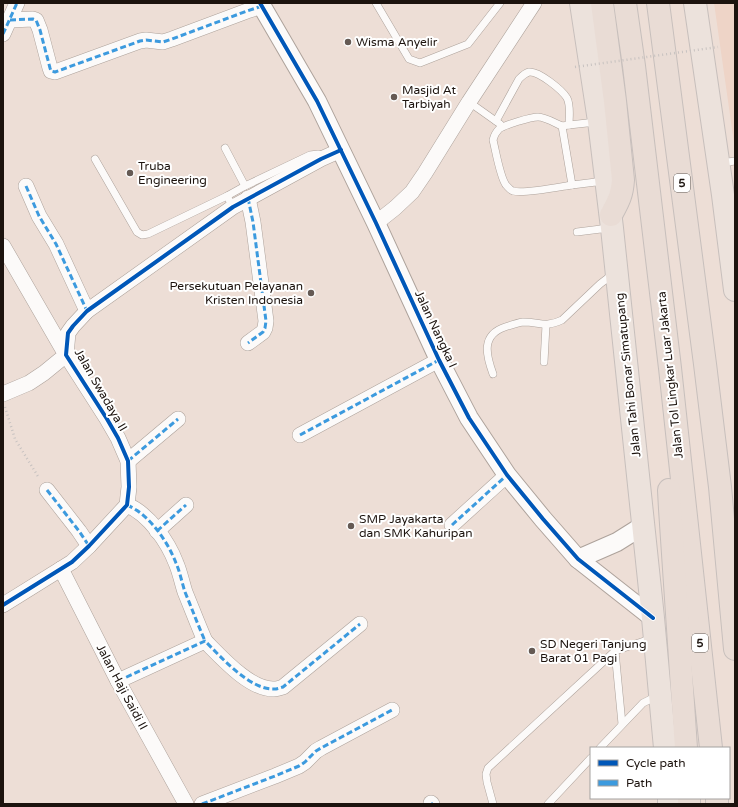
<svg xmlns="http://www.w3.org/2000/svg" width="738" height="807" font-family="'Varela Round',sans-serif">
  <rect width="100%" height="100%" fill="#edded6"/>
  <polygon fill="#eed4c7" points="714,3 735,3 735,150"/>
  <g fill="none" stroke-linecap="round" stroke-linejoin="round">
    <defs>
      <g id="service">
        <polyline points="376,3 409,59 420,63 468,44 500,3"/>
        <polyline points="469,102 500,124"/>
        <path d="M496 121 519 79C522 76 525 73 529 72 539 71 562 90 567 98 571 106 569 117 569 125"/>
        <polyline points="596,122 569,125 562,126 572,185 604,181"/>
        <path d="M562 126C555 123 545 117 538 117 531 117 504 125 499 129 495 133 494 136 493 140 496 152 500 177 506 185 508 187 510 190 513 191 524 194 559 187 572 185"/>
        <polyline points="225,148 245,186"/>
        <polyline points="95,159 137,232 142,235 148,234 227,196 233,207"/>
        <polyline points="721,163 735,161"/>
        <polyline points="227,196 245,186 310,155 318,154 324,155"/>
        <polyline points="577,232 609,228"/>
        <polyline points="544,362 546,325"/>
        <path d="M493 374C486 355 481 335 505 327 511 325 517 323 523 322 540 322 545 328 562 320L600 284 613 274"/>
        <polyline points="615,651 622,724"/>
        <polyline points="600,748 643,703 657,696"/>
        <polyline points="493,804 487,782 486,774 488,768 615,651 653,638"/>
        <polyline points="548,804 591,758"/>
      </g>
      <g id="minor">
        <polyline points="10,20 33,19 36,20 40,30 50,68 51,71 55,72 140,41 146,40 163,42 172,39 247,11 262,6"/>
        <polyline points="3,34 17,3"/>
        <polyline points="26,186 39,216 56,244 87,311"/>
        <polyline points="248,198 253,222 266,321 265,328 263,332 248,343"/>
        <polyline points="376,223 395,208 412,192 425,173 469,102 534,3"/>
        <polyline points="3,246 66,355 44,373 29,383 3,394"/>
        <polyline points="300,435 439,360"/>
        <polyline points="128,461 178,419"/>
        <polyline points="47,490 79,531 89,546"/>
        <path d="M127 505C149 514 168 542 176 563 180 572 182 583 185 592 192 609 198 625 205 641"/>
        <polyline points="452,525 507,475"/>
        <polyline points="157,531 186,505"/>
        <polyline points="61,569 118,681 186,804"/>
        <polyline points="3,605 72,562 89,546 127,505 129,487 128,461 118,438 107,419 66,355 68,333 73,326 87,311 233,207 321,159 341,150"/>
        <path d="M118 681 205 641C221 657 250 690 274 689 277 689 280 688 283 687L360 624"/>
        <polyline points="431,803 432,804"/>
        <polyline points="202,804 275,776 299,766 305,762 316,751 321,748 392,710"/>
      </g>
      <g id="tertiary">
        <polyline points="260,3 317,101 376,223 439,360 469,418 507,475 543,519 578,559 653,618"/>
        <polyline points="578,559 617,542 644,525"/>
      </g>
      <g id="trunk">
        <polyline points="581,3 599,121 612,228 653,618 665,748"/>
        <polyline points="695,3 723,195 735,290"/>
        <polyline points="669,798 669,804"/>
      </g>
      <g id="motorway">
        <path d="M602 3 615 101 623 180C622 196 618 202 611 215"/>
        <polyline points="625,3 634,66 670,368 711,748"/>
        <polyline points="658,3 705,364 720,487 735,649"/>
        <polyline points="669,490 670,509 686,748"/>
        <polyline points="689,798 689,804"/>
        <polyline points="717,798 717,804"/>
      </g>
    </defs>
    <use href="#service" stroke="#ada29b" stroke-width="8"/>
    <use href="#minor" stroke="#ada29b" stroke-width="16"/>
    <use href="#tertiary" stroke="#ada29b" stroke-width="20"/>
    <use href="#trunk" stroke="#c7bfbc" stroke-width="24"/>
    <use href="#motorway" stroke="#c7bfbc" stroke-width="24"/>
    <polyline stroke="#c7c2c0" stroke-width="2.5" stroke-dasharray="1 3" stroke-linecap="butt" points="5,407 15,439 39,478"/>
    <use href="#service" stroke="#fcfaf9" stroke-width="7"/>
    <use href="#minor" stroke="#fcfaf9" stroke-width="15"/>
    <use href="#tertiary" stroke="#fcfaf9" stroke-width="18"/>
    <use href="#trunk" stroke="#ece2dc" stroke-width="22"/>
    <use href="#motorway" stroke="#e9dcd5" stroke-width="22"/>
    <polyline stroke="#c7c2c0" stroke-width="2.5" stroke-dasharray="1 3" stroke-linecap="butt" points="575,67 718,47"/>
    <g stroke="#3c9ade" stroke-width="3" stroke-dasharray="6 3" stroke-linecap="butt">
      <polyline points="10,20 33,19 36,20 40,30 50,68 51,71 55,72 140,41 146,40 163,42 172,39 247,11 262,6"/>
      <polyline points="3,34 17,3"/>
      <polyline points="26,186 39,216 56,244 87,311"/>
      <polyline points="248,198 253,222 266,321 265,328 263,332 248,343"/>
      <polyline points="300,435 439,360"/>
      <polyline points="128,461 178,419"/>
      <polyline points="47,490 79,531 89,546"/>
      <path d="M127 505C149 514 168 542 176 563 180 572 182 583 185 592 192 609 198 625 205 641"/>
      <polyline points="452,525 507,475"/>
      <polyline points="157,531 186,505"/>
      <path d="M118 681 205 641C221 657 250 690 274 689 277 689 280 688 283 687L360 624"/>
      <polyline points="431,803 432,804"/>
      <polyline points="202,804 275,776 299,766 305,762 316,751 321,748 392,710"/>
    </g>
    <defs>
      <g id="cycleway">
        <polyline points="260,3 317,101 376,223 439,360 469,418 507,475 543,519 578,559 653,618"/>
        <polyline points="3,605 72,562 89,546 127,505 129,487 128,461 118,438 107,419 66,355 68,333 73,326 87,311 233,207 321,159 341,150"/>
      </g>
    </defs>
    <use href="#cycleway" stroke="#fff" stroke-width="6"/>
    <use href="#cycleway" stroke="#0057b8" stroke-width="4"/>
  </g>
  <g fill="#655a54" stroke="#fff" stroke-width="1.5">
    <circle cx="348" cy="42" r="4"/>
    <circle cx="394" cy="97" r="4"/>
    <circle cx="130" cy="173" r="4"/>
    <circle cx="311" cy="293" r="4"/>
    <circle cx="351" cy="526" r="4"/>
    <circle cx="532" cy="651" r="4"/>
  </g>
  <g text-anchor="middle" stroke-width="4" stroke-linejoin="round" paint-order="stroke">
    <g fill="#fff" stroke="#605a56" stroke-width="1">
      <rect x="674" y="174" width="16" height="18" rx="3"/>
      <rect x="692" y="634" width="16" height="18" rx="3"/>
    </g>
    <g font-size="11" font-weight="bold" fill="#1c130e">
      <text x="682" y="187">5</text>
      <text x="700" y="647">5</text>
    </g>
    <g font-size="12" fill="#1c130e" stroke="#fff" text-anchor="start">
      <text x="356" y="46">Wisma Anyelir</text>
      <text x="402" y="94">Masjid At<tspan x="402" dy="14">Tarbiyah</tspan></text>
      <text x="138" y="170">Truba<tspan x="138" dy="14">Engineering</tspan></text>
      <text x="303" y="290" text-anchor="end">Persekutuan Pelayanan<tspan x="303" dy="14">Kristen Indonesia</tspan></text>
      <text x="359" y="523">SMP Jayakarta<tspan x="359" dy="14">dan SMK Kahuripan</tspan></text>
      <text x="540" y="648">SD Negeri Tanjung<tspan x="540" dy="14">Barat 01 Pagi</tspan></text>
    </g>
    <g font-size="12" fill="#1c130e" stroke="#fff">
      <text transform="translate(436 329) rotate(65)" y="4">Jalan Nangka I</text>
      <text transform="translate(628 375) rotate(-96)" y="4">Jalan Tahi Bonar Simatupang</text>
      <text transform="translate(670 375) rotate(-96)" y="4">Jalan Tol Lingkar Luar Jakarta</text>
      <text transform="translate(101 390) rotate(60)" y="4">Jalan Swadaya II</text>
      <text transform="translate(122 687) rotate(62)" y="4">Jalan Haji Saidi II</text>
    </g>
  </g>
  <rect width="738" height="807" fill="none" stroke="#1c130e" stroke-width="8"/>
  <rect x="590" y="747" width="140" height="52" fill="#ffffff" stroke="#a4a19f"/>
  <rect x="598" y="760" width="20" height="6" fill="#0057b8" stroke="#a4a19f"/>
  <text x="626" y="767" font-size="12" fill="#1c130e">Cycle path</text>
  <rect x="598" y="780" width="20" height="6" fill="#3c9ade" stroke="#a4a19f"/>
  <text x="626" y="787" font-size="12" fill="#1c130e">Path</text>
</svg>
